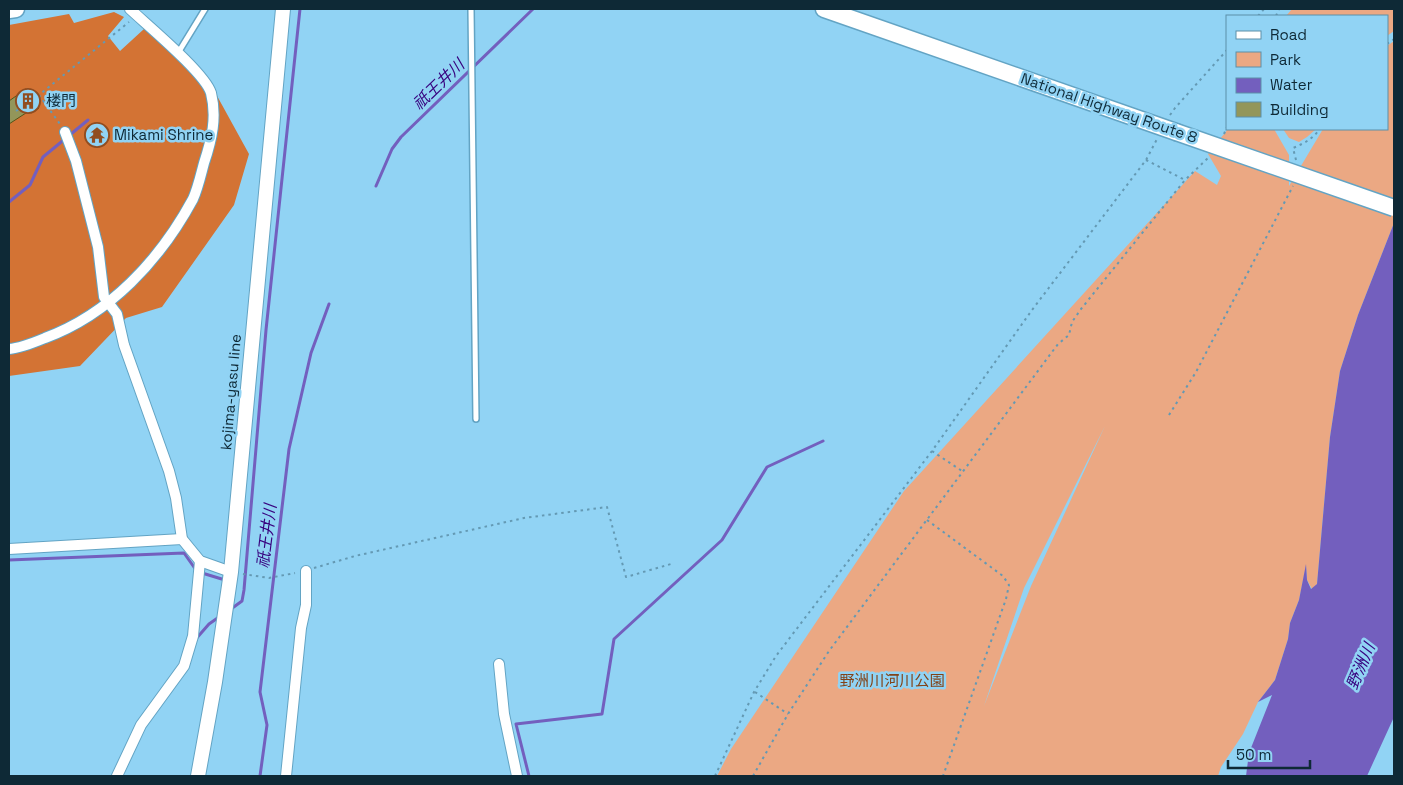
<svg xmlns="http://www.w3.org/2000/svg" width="1403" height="785" font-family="'Space Grotesk','Noto Sans JP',sans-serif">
  <rect width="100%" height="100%" fill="#91d3f4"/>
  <g fill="#eba883" fill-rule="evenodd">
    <polygon points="1292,9 1394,9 1394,31 1387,36 1387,16 1286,16"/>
    <path d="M1394 41V223L1358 315 1340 371 1330 437 1317 584 1312 589 1307 580 1306 566 1299 600 1290 623 1288 639 1275 680 1258 702 1243 734 1221 767 1218 776H717L731 749 904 491 1195 171 1217 185 1221 176 1208 154 1228 129H1274L1289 155V186L1323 129H1387V46ZM1105 426 1031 586 984 706 1024 588Z"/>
    <polygon points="1283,129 1316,129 1307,137 1299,142 1289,138"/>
  </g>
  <polygon fill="#d37334" points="114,12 124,17 108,36 120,51 144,29 183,58 216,94 249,154 234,205 162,307 126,318 80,366 9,376 9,25 69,14 74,23"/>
  <polygon fill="#735fbe" points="1394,223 1394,717 1367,776 1246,776 1249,753 1272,695 1258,702 1275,680 1288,639 1290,623 1299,600 1306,564 1307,580 1311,589 1317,584 1330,437 1340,371 1358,315"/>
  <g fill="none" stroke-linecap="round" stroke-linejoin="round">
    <g stroke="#735fbe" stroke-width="3">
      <polyline points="376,186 392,149 401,137 533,9"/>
      <polyline points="9,202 30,185 43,157 88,120"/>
      <polyline points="9,560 184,553 196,570"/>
      <polyline points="202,573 225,580"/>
      <polyline points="231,609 242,601 244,590 266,330 300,9"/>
      <polyline points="195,640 209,624 219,617"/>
      <polyline points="260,776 267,725 260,692 289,449 311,353 329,304"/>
      <polyline points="529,776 516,724 602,714 614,639 722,540 767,467 823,441"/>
    </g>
  </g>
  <polygon fill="#93965a" stroke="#535417" points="26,89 39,108 31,113 29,111 9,124 9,101"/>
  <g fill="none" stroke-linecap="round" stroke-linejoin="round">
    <defs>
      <g id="service">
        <polyline points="471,9 476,419"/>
        <polyline points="178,53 205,9"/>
      </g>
      <g id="minor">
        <polyline points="65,132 76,161 98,247 104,297 117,314 124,345 169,471 176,498 182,539 200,561 231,572"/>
        <path d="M9 349C21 348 33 343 45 338 110 314 160 260 193 199 198 188 201 174 204 163 212 139 217 117 211 93 205 73 147 25 130 9"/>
        <polyline points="9,549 182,539"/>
        <polyline points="499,664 504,714 517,776"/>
        <polyline points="117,776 141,725 184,666 193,636 200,561"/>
        <polyline points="286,776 301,628 306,605 306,571"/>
      </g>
      <polyline id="secondary" points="198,776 215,682 231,572 283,9"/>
      <g id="trunk">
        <polyline points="824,9 1176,132"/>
        <polyline points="9,10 16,9"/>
      </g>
    </defs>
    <use href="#service" stroke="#63a4c4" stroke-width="8"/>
    <use href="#minor" stroke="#63a4c4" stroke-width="12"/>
    <use href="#secondary" stroke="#63a4c4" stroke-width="16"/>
    <use href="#trunk" stroke="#63a4c4" stroke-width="19"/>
    <g stroke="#6499b3" stroke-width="2" stroke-dasharray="2.5 4" stroke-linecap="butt">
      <polyline points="1258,16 1264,9"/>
      <polyline points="1276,16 1279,9"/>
      <polyline points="1387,44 1394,39"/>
      <polyline points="39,95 60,124"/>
      <polyline points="16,111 39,95 129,22"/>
      <polyline points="1170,115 1175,108 1227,50"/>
      <polyline points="1224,134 1227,127"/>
      <polyline points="1146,160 1185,180"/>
      <path d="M1296 160 1293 148C1305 143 1312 139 1320 129"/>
      <polyline points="1169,415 1196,372 1293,186"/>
      <polyline points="932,451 962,471"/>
      <polyline points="927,520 1003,576 1009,585 1006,599 943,776"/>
      <polyline points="314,568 355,556 524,518 607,507 626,577 671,564"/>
      <polyline points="243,574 269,578 295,573"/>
      <polyline points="755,692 788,714"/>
      <polyline points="715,776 754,692 776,656 932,451 1032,310 1146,160 1157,139"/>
      <polyline points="753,776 788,714 829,651 1058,344 1069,335 1072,322 1081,309 1185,180 1209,157"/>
    </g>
    <use href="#service" stroke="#fff" stroke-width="5"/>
    <use href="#minor" stroke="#fff" stroke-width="10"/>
    <use href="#secondary" stroke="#fff" stroke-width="14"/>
    <use href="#trunk" stroke="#fff" stroke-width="16"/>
    <defs>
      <polyline id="trunk-bridge" points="1176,132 1394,208"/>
    </defs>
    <use href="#trunk-bridge" stroke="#63a4c4" stroke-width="19" stroke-linecap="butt"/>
    <use href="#trunk-bridge" stroke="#fff" stroke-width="16"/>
  </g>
  <defs>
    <symbol id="building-ring" viewBox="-11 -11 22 22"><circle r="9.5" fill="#91d3f4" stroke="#914d20" stroke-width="1.5"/><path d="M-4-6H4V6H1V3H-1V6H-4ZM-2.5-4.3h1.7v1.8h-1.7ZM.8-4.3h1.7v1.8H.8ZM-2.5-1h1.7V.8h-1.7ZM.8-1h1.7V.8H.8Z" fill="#914d20"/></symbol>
    <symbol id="temple-ring" viewBox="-11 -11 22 22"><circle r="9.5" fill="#91d3f4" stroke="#914d20" stroke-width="1.5"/><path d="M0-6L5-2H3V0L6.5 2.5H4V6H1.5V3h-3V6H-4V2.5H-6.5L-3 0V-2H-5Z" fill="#914d20"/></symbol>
  </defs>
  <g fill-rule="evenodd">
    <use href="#building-ring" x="14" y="87" width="28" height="28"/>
    <use href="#temple-ring" x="83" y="121" width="28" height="28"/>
  </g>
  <g text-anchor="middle" stroke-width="5" stroke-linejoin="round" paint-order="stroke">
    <g font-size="15" fill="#0e2936" stroke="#91d3f4" text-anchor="start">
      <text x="46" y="106">楼門</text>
      <text x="114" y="140">Mikami Shrine</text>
    </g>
    <g font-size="15" fill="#0e2936" stroke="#91d3f4">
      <text transform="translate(1109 108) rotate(19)" y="5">National Highway Route 8</text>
      <text transform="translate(231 392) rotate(-85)" y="5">kojima-yasu line</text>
    </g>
    <g font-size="15" fill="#834318" stroke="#91d3f4">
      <text x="892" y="686">野洲川河川公園</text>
    </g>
    <g font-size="16" font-style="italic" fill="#37017e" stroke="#91d3f4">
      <text transform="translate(438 84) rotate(-44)" y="6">祇王井川</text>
      <text transform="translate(266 536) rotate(-83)" y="6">祇王井川</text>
      <text transform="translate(1360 666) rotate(-67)" y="6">野洲川</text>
    </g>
  </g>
  <rect width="1403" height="785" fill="none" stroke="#0e2936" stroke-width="20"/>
  <rect x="1226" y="15" width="162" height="115" fill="#91d3f4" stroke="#5d8fa8"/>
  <rect x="1236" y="31" width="25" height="8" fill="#ffffff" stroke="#5d8fa8"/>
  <text x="1270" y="40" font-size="15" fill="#0e2936">Road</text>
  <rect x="1236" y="52" width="25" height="15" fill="#eba883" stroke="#5d8fa8"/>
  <text x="1270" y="65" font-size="15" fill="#0e2936">Park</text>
  <rect x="1236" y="78" width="25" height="15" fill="#735fbe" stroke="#5d8fa8"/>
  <text x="1270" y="90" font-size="15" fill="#0e2936">Water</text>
  <rect x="1236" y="102" width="25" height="15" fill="#93965a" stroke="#5d8fa8"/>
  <text x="1270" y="115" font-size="15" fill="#0e2936">Building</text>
  <path d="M1228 760v8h82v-8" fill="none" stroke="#0e2936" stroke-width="2.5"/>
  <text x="1236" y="760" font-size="15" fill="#0e2936" stroke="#91d3f4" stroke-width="4" paint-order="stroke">50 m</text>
</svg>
